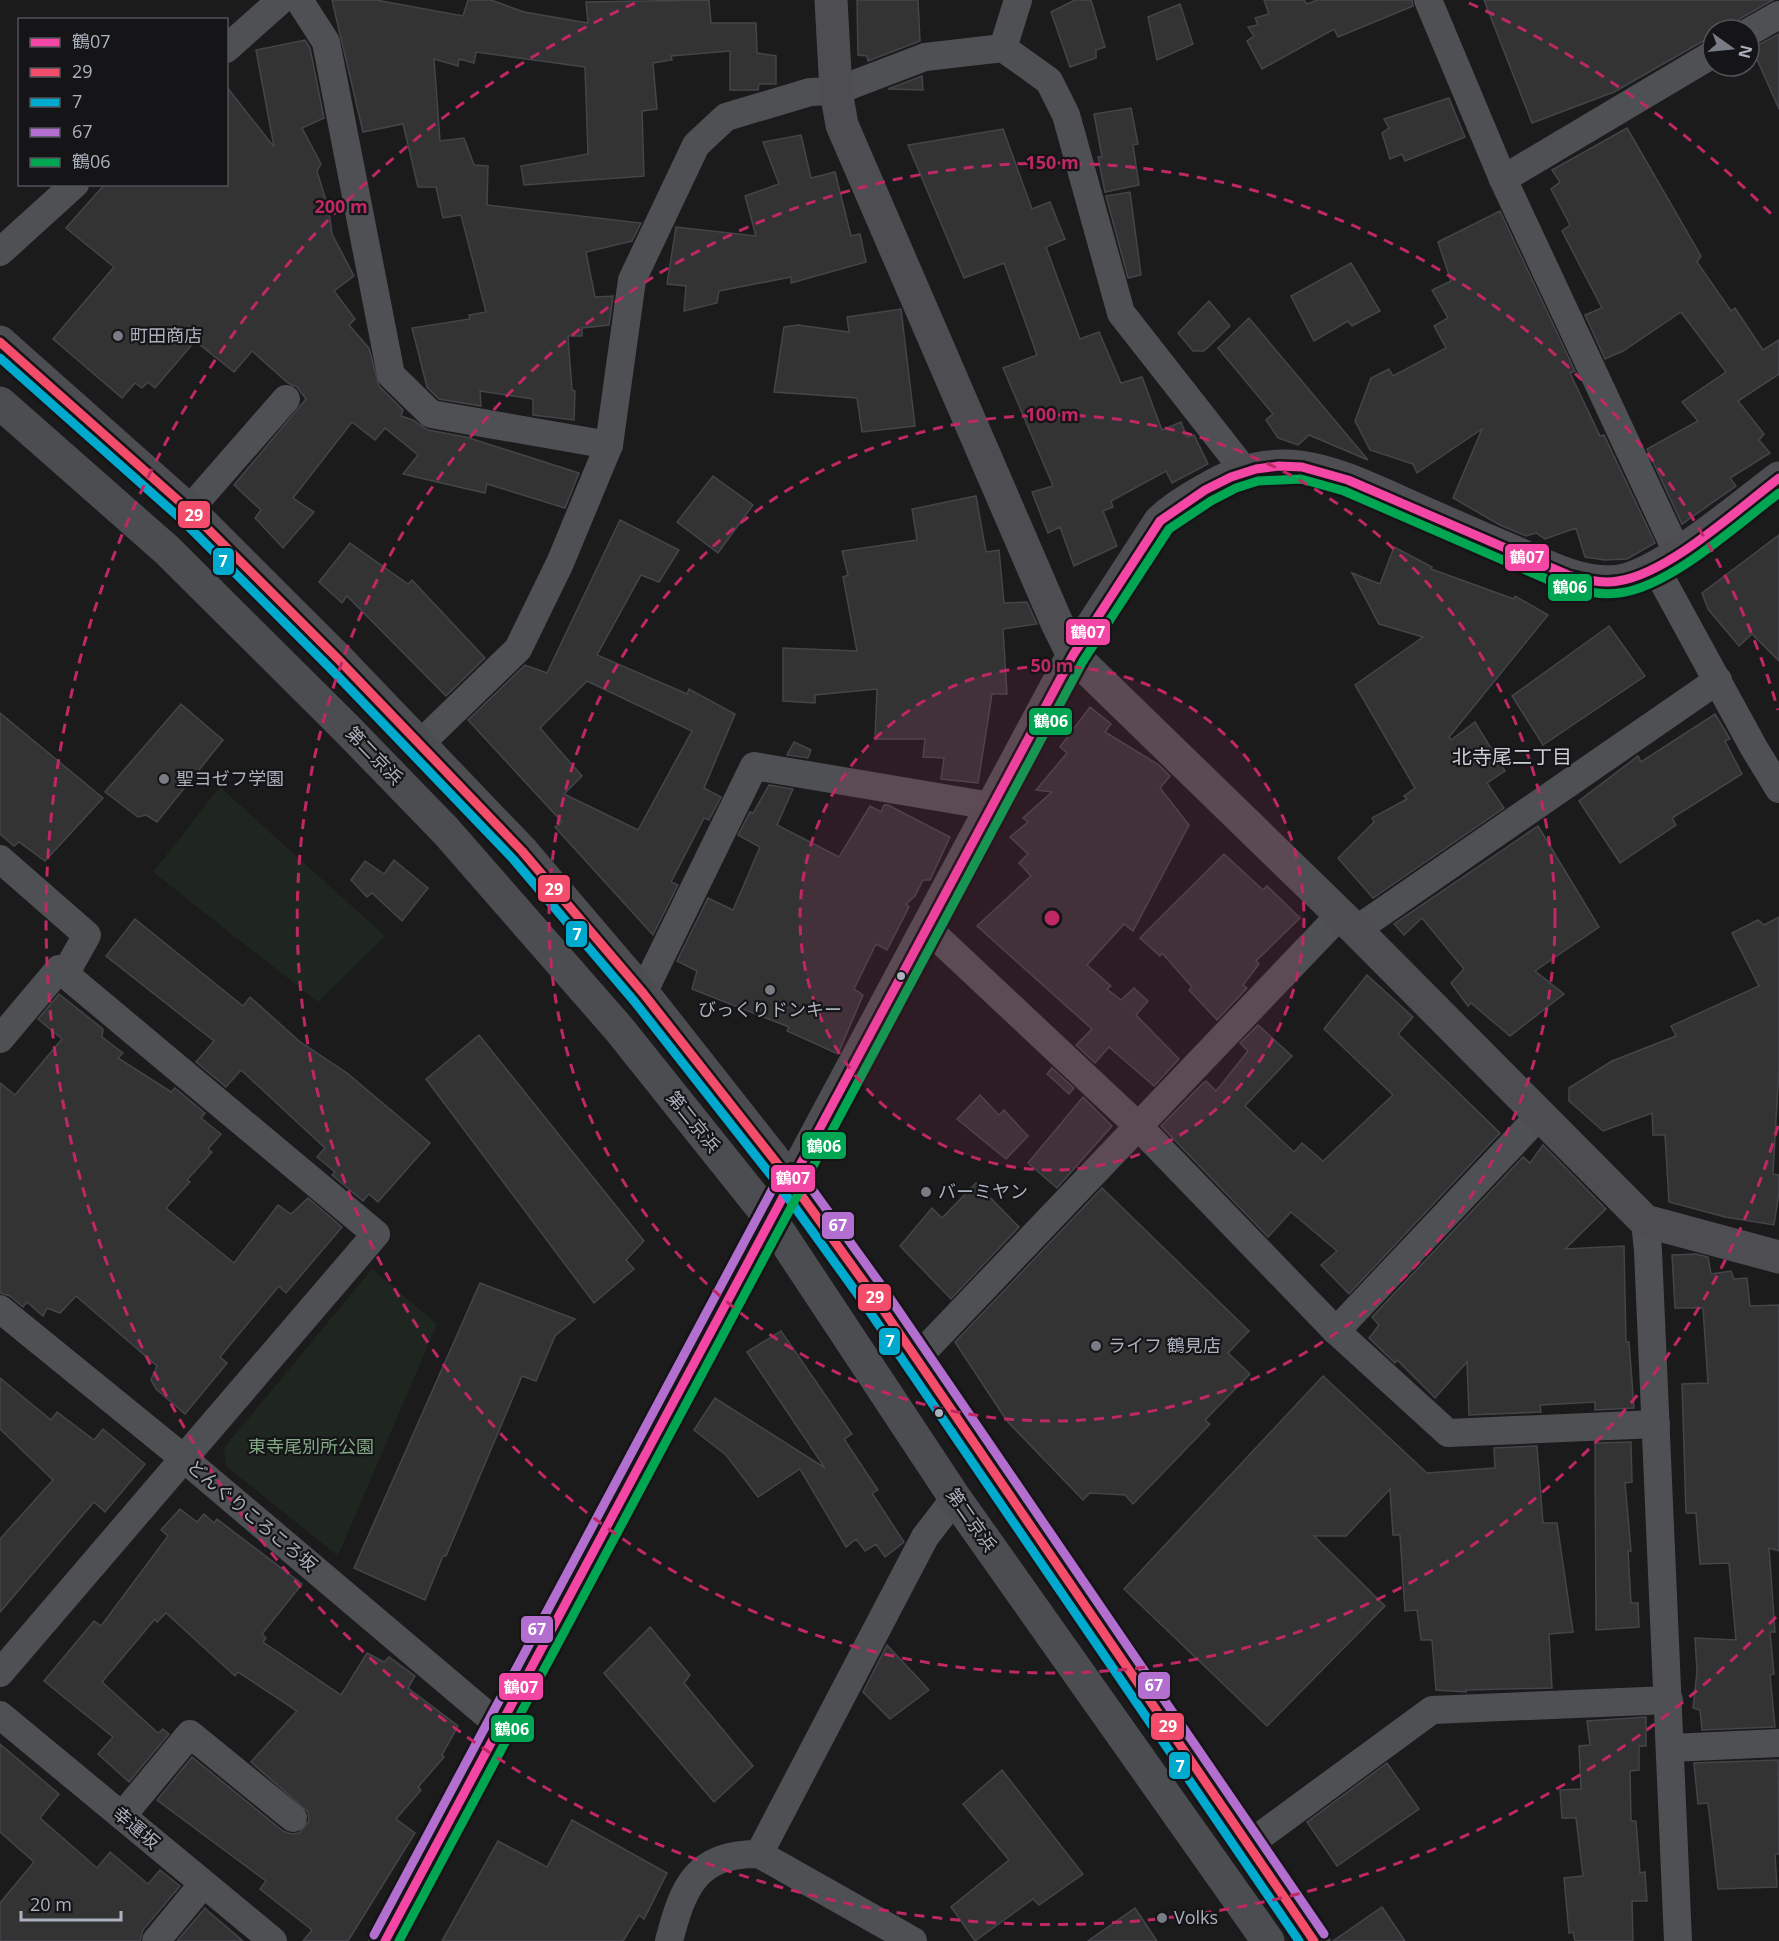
<svg xmlns="http://www.w3.org/2000/svg" width="1779" height="1941" font-family="'Open Sans','Noto Sans JP',sans-serif">
  <rect width="100%" height="100%" fill="#1b1b1c"/>
  <g fill="#1e261f">
    <polygon points="220,787 385,936 318,1002 153,872"/>
    <polygon points="372,1269 437,1324 338,1556 226,1466 224,1448"/>
  </g>
  <g fill="#333334" stroke="#444548" stroke-width="1.5" fill-rule="evenodd">
    <polygon points="332,0 376,0 463,16 468,0 491,0 524,12 588,23 586,2 709,0 711,23 756,23 757,53 776,56 776,84 759,84 758,90 730,90 730,51 671,56 672,60 653,63 657,109 642,111 644,176 524,185 521,166 588,154 585,67 476,52 474,63 459,59 458,66 434,59 440,141 464,138 474,165 488,166 487,205 641,223 632,241 586,252 595,297 613,296 609,325 582,328 582,336 568,336 572,390 575,391 574,420 533,415 533,399 480,391 481,406 439,399 427,387 412,328 470,319 469,315 486,312 461,215 443,218 436,187 418,187 403,124 363,132"/>
    <polygon points="857,0 918,0 920,41 868,61 867,56 858,55"/>
    <polygon points="1075,0 1091,0 1105,47 1096,50 1096,58 1070,67 1051,12"/>
    <polygon points="1264,0 1304,0 1307,4 1317,0 1412,0 1413,6 1338,37 1334,29 1262,69 1247,41 1254,36 1248,27 1258,25 1255,18 1269,14"/>
    <polygon points="1484,0 1773,0 1741,18 1733,29 1713,30 1713,38 1705,40 1614,92 1532,123"/>
    <polygon points="1180,4 1193,44 1157,60 1148,17"/>
    <polygon points="1779,34 1779,109 1752,48"/>
    <polygon points="305,40 310,48 324,118 302,128 321,164 317,171 329,211 332,234 354,276 334,291 355,319 349,325 369,348 379,386 403,410 401,416 413,420 428,430 466,437 579,473 565,508 487,484 485,493 403,474 418,455 385,428 375,440 352,422 293,498 314,512 283,548 255,518 261,510 234,485 306,399 297,387 288,383 252,351 234,372 195,341 155,388 148,382 142,388 135,383 122,398 53,339 114,267 66,228 105,184 226,184 226,86 274,147 256,50"/>
    <polygon points="922,76 923,90 888,89"/>
    <polygon points="1449,98 1465,137 1405,161 1402,154 1390,159 1382,133 1389,128 1384,119"/>
    <polygon points="1131,108 1138,144 1133,145 1139,185 1105,192 1098,157 1102,157 1094,114"/>
    <polygon points="1627,128 1701,256 1697,262 1731,311 1735,308 1763,350 1779,340 1779,374 1738,401 1764,434 1759,440 1770,453 1730,478 1736,486 1682,524 1647,449 1698,421 1682,402 1726,372 1681,312 1623,351 1605,359 1585,315 1602,308 1562,231 1570,225 1551,189 1560,182 1552,170"/>
    <polygon points="1003,129 1032,209 1050,202 1065,239 1046,247 1080,339 1099,332 1121,383 1142,377 1162,430 1181,422 1187,437 1194,435 1208,464 1172,483 1166,471 1111,501 1113,507 1103,511 1117,546 1074,566 1060,527 1048,533 1032,492 1053,486 1003,368 1037,355 1004,263 964,278 908,145"/>
    <polygon points="801,135 811,178 835,172 851,236 860,234 866,262 791,283 791,277 719,291 717,303 684,311 686,286 667,284 676,227 756,236 745,196 779,184 763,142"/>
    <polygon points="1130,192 1141,275 1128,278 1106,196"/>
    <polygon points="1500,211 1575,371 1570,373 1600,436 1604,435 1655,543 1627,559 1605,560 1585,557 1576,528 1545,539 1536,533 1526,536 1500,525 1453,498 1482,429 1417,473 1413,464 1370,450 1355,421 1371,378 1389,369 1393,376 1446,348 1434,326 1448,318 1432,290 1451,281 1438,242"/>
    <polygon points="1351,263 1380,311 1352,326 1348,321 1314,341 1291,296"/>
    <polygon points="1209,301 1230,326 1204,351 1193,351 1178,333"/>
    <polygon points="901,309 915,426 862,432 857,398 774,392 784,327 798,325 849,332 847,317"/>
    <polygon points="1249,318 1368,460 1309,435 1298,445 1278,438 1266,420 1273,414 1218,348"/>
    <polygon points="713,476 753,505 718,553 677,522"/>
    <polygon points="976,496 986,552 999,550 1004,603 1027,602 1037,624 1003,629 1007,694 992,694 978,783 941,779 944,758 923,757 925,739 875,739 877,689 815,695 815,703 783,701 783,648 857,651 843,577 848,575 842,551 917,540 912,509"/>
    <path d="M620 520 679 550 659 582 641 575 597 655 687 694 689 689 735 714 704 788 721 797 709 820 704 818 671 882 678 885 653 935 555 827 562 822 468 720 525 665 547 673ZM587 681 692 731 638 830 564 794 582 776 540 728Z"/>
    <polygon points="1779,535 1779,661 1752,634 1739,646 1708,609 1702,593"/>
    <polygon points="350,543 408,584 412,580 485,658 446,696 347,596 342,603 319,582"/>
    <polygon points="1394,547 1432,567 1431,569 1514,599 1515,596 1548,615 1449,737 1451,740 1475,722 1505,771 1487,783 1504,808 1373,898 1338,858 1374,822 1372,818 1407,799 1404,796 1415,788 1355,685 1423,637 1379,624 1352,573 1380,584"/>
    <polygon points="1609,626 1645,676 1543,745 1512,696"/>
    <polygon points="181,704 223,740 157,822 146,815 138,817 105,792"/>
    <polygon points="1090,707 1111,724 1105,732 1159,765 1170,776 1160,788 1189,825 1133,931 1124,924 1087,965 1111,986 1107,989 1121,1000 1134,988 1148,1001 1136,1015 1179,1059 1154,1086 1109,1047 1095,1063 1076,1045 1092,1029 977,926 1031,876 1019,863 1028,854 1010,837 1028,822 1023,818 1052,792 1036,790 1067,753 1060,747"/>
    <polygon points="0,713 103,798 45,861 19,842 14,846 0,834"/>
    <polygon points="1715,714 1730,739 1725,741 1742,774 1672,818 1676,825 1620,863 1579,801 1638,756 1641,762"/>
    <polygon points="794,742 811,750 808,758 787,755"/>
    <polygon points="769,785 793,789 777,825 839,857 870,806 881,812 884,805 888,805 950,837 930,880 923,880 915,896 906,904 909,907 887,950 876,944 854,989 863,995 838,1054 787,1031 789,1027 692,989 697,971 677,961 708,898 733,910 760,847 738,835 750,812 753,813"/>
    <polygon points="1538,826 1599,927 1535,971 1564,994 1510,1036 1471,1003 1468,1006 1451,983 1464,969 1422,918 1404,935 1394,924"/>
    <polygon points="1224,854 1263,890 1267,886 1300,918 1256,961 1259,964 1243,985 1247,988 1217,1020 1189,990 1192,987 1162,953 1160,956 1140,938"/>
    <polygon points="394,860 428,888 402,921 372,893 367,897 351,880 365,861 384,874"/>
    <polygon points="1779,917 1779,1066 1773,1174 1779,1175 1779,1192 1774,1225 1725,1217 1669,1202 1665,1135 1653,1135 1652,1113 1603,1131 1569,1101 1569,1088 1612,1061 1676,1036 1671,1026 1759,986 1732,933 1758,920 1764,925"/>
    <polygon points="135,919 243,1006 250,997 299,1041 347,1073 430,1143 378,1202 369,1194 363,1201 332,1175 335,1172 317,1157 325,1148 241,1070 226,1087 196,1062 214,1041 106,956"/>
    <polygon points="1367,975 1413,1017 1398,1034 1500,1133 1349,1294 1321,1265 1337,1251 1291,1212 1268,1237 1161,1126 1203,1083 1206,1081 1216,1091 1248,1051 1240,1043 1258,1025 1292,1056 1245,1106 1294,1152 1302,1143 1323,1161 1393,1095 1324,1029"/>
    <polygon points="59,994 103,1029 102,1037 123,1053 118,1058 171,1092 175,1088 205,1113 201,1118 221,1134 208,1149 212,1152 187,1180 190,1182 166,1208 234,1263 278,1205 291,1214 308,1198 342,1227 286,1293 279,1286 220,1357 227,1363 185,1414 156,1389 151,1380 157,1366 76,1296 60,1313 47,1308 43,1316 27,1302 23,1307 10,1296 0,1293 0,1083 15,1095 62,1039 38,1019"/>
    <polygon points="479,1035 644,1241 626,1260 634,1269 594,1303 426,1079"/>
    <polygon points="1052,1068 1074,1088 1069,1094 1047,1074"/>
    <polygon points="980,1095 999,1115 1004,1110 1028,1136 1006,1159 957,1119"/>
    <polygon points="1083,1097 1112,1126 1057,1188 1028,1163"/>
    <polygon points="1543,1145 1606,1209 1565,1249 1624,1246 1626,1342 1629,1342 1634,1408 1595,1410 1595,1402 1540,1405 1541,1412 1469,1415 1467,1362 1435,1398 1397,1360 1395,1363 1369,1338 1379,1325 1372,1317 1523,1157 1530,1163"/>
    <polygon points="976,1183 1019,1227 951,1299 900,1246 932,1208 942,1218"/>
    <polygon points="1102,1188 1249,1331 1228,1353 1250,1374 1205,1420 1210,1424 1133,1504 1125,1495 1090,1493 1083,1500 1007,1421 955,1342"/>
    <polygon points="1696,1254 1708,1257 1711,1274 1731,1271 1734,1279 1747,1278 1750,1306 1779,1305 1779,1551 1769,1548 1775,1632 1770,1632 1774,1674 1770,1675 1775,1727 1702,1730 1700,1710 1693,1708 1697,1672 1695,1638 1736,1640 1729,1563 1700,1564 1696,1513 1686,1513 1682,1384 1708,1383 1703,1308 1675,1308 1672,1255"/>
    <polygon points="480,1283 575,1319 555,1336 536,1381 522,1376 446,1556 443,1556 425,1600 354,1568"/>
    <polygon points="781,1331 852,1434 844,1439 878,1490 872,1493 904,1542 885,1557 876,1544 865,1551 856,1539 846,1547 800,1469 758,1497 726,1455 694,1430 715,1398 825,1468 747,1352"/>
    <polygon points="1323,1376 1427,1473 1495,1468 1494,1448 1537,1446 1543,1523 1557,1523 1573,1632 1549,1634 1552,1688 1466,1690 1466,1692 1436,1690 1432,1640 1421,1640 1417,1610 1405,1611 1400,1535 1393,1535 1390,1489 1346,1536 1314,1536 1385,1606 1267,1726 1124,1589"/>
    <polygon points="0,1378 51,1420 57,1412 94,1440 103,1429 145,1464 105,1512 94,1502 0,1612 0,1539 53,1480 0,1429"/>
    <polygon points="1631,1442 1632,1482 1625,1483 1631,1551 1628,1551 1631,1603 1638,1603 1639,1627 1596,1630 1595,1443"/>
    <polygon points="180,1509 197,1522 204,1514 214,1523 217,1519 302,1584 262,1634 266,1638 263,1642 341,1695 367,1653 384,1662 389,1657 415,1676 408,1688 458,1726 442,1755 444,1757 418,1787 421,1790 396,1819 415,1833 348,1941 303,1941 312,1930 260,1889 266,1881 157,1800 192,1757 283,1831 291,1834 299,1833 309,1821 308,1812 251,1762 297,1711 238,1672 235,1676 166,1613 157,1622 155,1619 102,1682 158,1733 163,1729 169,1734 129,1782 98,1754 113,1737 44,1681 94,1621 101,1626 168,1536 161,1530"/>
    <polygon points="650,1627 690,1675 684,1683 753,1766 714,1802 604,1673"/>
    <polygon points="887,1645 929,1690 890,1719 863,1692"/>
    <polygon points="1646,1717 1646,1746 1639,1746 1639,1770 1630,1771 1631,1821 1636,1821 1640,1873 1645,1872 1647,1901 1632,1901 1633,1941 1575,1941 1573,1932 1569,1933 1564,1878 1583,1876 1576,1818 1562,1818 1560,1790 1581,1789 1579,1746 1590,1745 1587,1721"/>
    <polygon points="0,1744 59,1794 40,1818 97,1868 110,1852 148,1884 160,1870 180,1886 143,1930 140,1941 0,1941 0,1903 34,1862 0,1832"/>
    <polygon points="1778,1760 1779,1854 1775,1854 1777,1887 1718,1889 1708,1803 1698,1804 1694,1763"/>
    <polygon points="1387,1763 1419,1809 1337,1866 1307,1822"/>
    <polygon points="1002,1770 1083,1874 1039,1905 1033,1899 975,1941 951,1907 1009,1860 963,1804"/>
    <polygon points="572,1820 667,1873 644,1919 639,1915 623,1941 442,1941 498,1841 547,1867"/>
    <polygon points="1382,1907 1405,1941 1333,1941"/>
    <polygon points="205,1908 208,1911 243,1941 177,1941"/>
    <polygon points="1135,1908 1157,1941 1088,1941"/>
  </g>
  <g fill="none" stroke-linecap="round" stroke-linejoin="round">
    <g stroke="#4f5054" stroke-width="28">
      <polyline points="299,0 326,42 391,375 431,414 609,445"/>
      <polyline points="1428,0 1503,179 1677,552"/>
      <polyline points="1749,32 1779,15"/>
      <polyline points="1003,48 1018,0"/>
      <polyline points="226,49 281,0"/>
      <polyline points="1503,179 1713,54"/>
      <polyline points="0,252 75,184"/>
      <polyline points="189,510 286,399"/>
      <polyline points="1655,567 1754,748 1779,789"/>
      <polyline points="420,744 518,649 560,563 609,445 632,280 696,145 726,117 810,92 836,91 925,57 1003,48 1049,81 1066,115 1121,313 1244,470"/>
      <polyline points="0,859 87,935 65,974"/>
      <polyline points="927,928 1138,1126 1336,1331 1448,1433 1656,1424"/>
      <polyline points="1356,930 1718,680"/>
      <polyline points="643,993 754,766 991,806"/>
      <polyline points="0,1039 59,969 376,1234 0,1673"/>
      <polyline points="1645,1221 1648,1251 1678,1941"/>
      <polyline points="0,1309 182,1457 500,1726"/>
      <polyline points="1336,1331 1539,1116"/>
      <polyline points="915,1360 1340,915"/>
      <polyline points="0,1715 273,1941"/>
      <polyline points="1671,1748 1779,1743"/>
      <polyline points="122,1816 190,1734 293,1818"/>
      <polyline points="1248,1845 1432,1710 1669,1700"/>
      <polyline points="759,1854 925,1537 955,1498"/>
      <polyline points="156,1941 203,1884"/>
      <path d="M669 1941C683 1887 696 1853 759 1854L913 1941"/>
    </g>
    <g stroke="#4e4e52" stroke-width="33">
      <polyline points="831,0 836,91 842,125 1057,623 1073,655 1356,930 1645,1221 1779,1257"/>
      <path d="M385 1941 1073 655 1160 521C1174 508 1189 499 1205 490 1277 446 1328 470 1398 501 1438 519 1479 537 1519 554 1550 568 1585 586 1619 581 1663 574 1741 506 1779 478"/>
    </g>
    <g stroke="#4c4d51" stroke-width="33">
      <polyline points="0,342 189,510 338,659 522,851 643,993 791,1181 871,1292 1314,1941"/>
      <polyline points="0,403 167,550 348,730 446,831 619,1029 770,1218 955,1498 1268,1941"/>
    </g>
    <defs>
      <path id="bus-1" d="M385 1941 1073 655 1160 521 1205 490 1231 477 1256 469 1279 466 1302 467 1348 480 1568 575C1584 579 1601 584 1618 581 1668 574 1738 509 1779 478"/>
      <polyline id="bus-2" points="0,342 189,510 338,659 522,851 643,993 791,1181 871,1292 1314,1941"/>
      <polyline id="bus-3" points="0,358 181,519 329,667 513,859 634,1001 781,1188 861,1299 1299,1941"/>
      <polyline id="bus-4" points="374,1935 780,1175 791,1169 801,1174 881,1285 1324,1934"/>
      <path id="bus-5" d="M399 1941 1083 661 1169 529 1211 501 1236 488 1258 481 1301 479 1344 491 1551 581C1573 589 1596 596 1619 593 1670 587 1738 524 1779 493"/>
    </defs>
    <use href="#bus-1" stroke="#151518" stroke-width="14"/>
    <use href="#bus-2" stroke="#151518" stroke-width="14"/>
    <use href="#bus-3" stroke="#151518" stroke-width="14"/>
    <use href="#bus-4" stroke="#151518" stroke-width="14"/>
    <use href="#bus-5" stroke="#151518" stroke-width="14"/>
    <use href="#bus-1" stroke="#f346a5" stroke-width="9"/>
    <use href="#bus-2" stroke="#f44d6c" stroke-width="9"/>
    <use href="#bus-3" stroke="#00a9ce" stroke-width="9"/>
    <use href="#bus-4" stroke="#b36fd0" stroke-width="9"/>
    <use href="#bus-5" stroke="#00a651" stroke-width="9"/>
  </g>
  <circle cx="1052" cy="918" r="252" fill="#c02765" fill-opacity=".12"/>
  <g fill="none" stroke="#c02765" stroke-width="3" stroke-dasharray="10 8">
    <circle cx="1052" cy="918" r="252"/>
    <circle cx="1052" cy="918" r="503"/>
    <path d="M1778 1126A755 755 0 1 1 1778 710"/>
    <path d="M1776 1617A1006 1006 0 1 1 635 3M1469 3A1006 1006 0 0 1 1776 219"/>
  </g>
  <g fill="#797c85" stroke="#151518" stroke-width="2">
    <circle cx="118" cy="336" r="6"/>
    <circle cx="164" cy="779" r="6"/>
    <circle cx="770" cy="990" r="6"/>
    <circle cx="926" cy="1192" r="6"/>
    <circle cx="1096" cy="1346" r="6"/>
    <circle cx="1162" cy="1918" r="6"/>
  </g>
  <g fill="#abb1bd" stroke="#151518" stroke-width="2">
    <circle cx="901" cy="976" r="5"/>
    <circle cx="939" cy="1413" r="5"/>
  </g>
  <g text-anchor="middle" stroke-width="4.5" stroke-linejoin="round" paint-order="stroke">
    <g font-size="18" fill="#abb1bd" stroke="#151518" text-anchor="start">
      <text x="130" y="342">町田商店</text>
      <text x="176" y="785">聖ヨゼフ学園</text>
      <text x="770" y="1016" text-anchor="middle">びっくりドンキー</text>
      <text x="938" y="1198">バーミヤン</text>
      <text x="1108" y="1352">ライフ 鶴見店</text>
      <text x="1174" y="1924">Volks</text>
    </g>
    <g font-size="18" fill="#abb1bd" stroke="#151518">
      <text transform="translate(374 756) rotate(46)" y="6">第二京浜</text>
      <text transform="translate(693 1122) rotate(51)" y="6">第二京浜</text>
      <text transform="translate(252 1516) rotate(40)" y="6">どんぐりころころ坂</text>
      <text transform="translate(971 1520) rotate(55)" y="6">第二京浜</text>
      <text transform="translate(136 1828) rotate(40)" y="6">幸運坂</text>
    </g>
    <g font-size="18" fill="#81a983" stroke="#151518">
      <text x="311" y="1453">東寺尾別所公園</text>
    </g>
    <g font-size="20" fill="#cdd0d9" stroke="#151518">
      <text x="1512" y="764">北寺尾二丁目</text>
    </g>
  </g>
  <circle cx="1052" cy="918" r="9" fill="#c02765" stroke="#151518" stroke-width="3"/>
  <g font-size="18" text-anchor="middle" font-weight="bold" fill="#c02765" stroke="#151518" stroke-width="4.5" stroke-linejoin="round" paint-order="stroke">
    <text x="1052" y="169">150 m</text>
    <text x="341" y="213">200 m</text>
    <text x="1052" y="421">100 m</text>
    <text x="1052" y="672">50 m</text>
  </g>
  <g stroke="#151518" stroke-width="2">
    <rect x="177" y="500" width="34" height="29" rx="6" fill="#f44d6c"/>
    <rect x="1504" y="543" width="46" height="29" rx="6" fill="#f346a5"/>
    <rect x="212" y="547" width="23" height="29" rx="6" fill="#00a9ce"/>
    <rect x="1547" y="573" width="46" height="29" rx="6" fill="#00a651"/>
    <rect x="1065" y="618" width="46" height="28" rx="6" fill="#f346a5"/>
    <rect x="1028" y="707" width="45" height="29" rx="6" fill="#00a651"/>
    <rect x="537" y="874" width="34" height="29" rx="6" fill="#f44d6c"/>
    <rect x="565" y="920" width="23" height="28" rx="6" fill="#00a9ce"/>
    <rect x="801" y="1131" width="46" height="29" rx="6" fill="#00a651"/>
    <rect x="770" y="1164" width="46" height="29" rx="6" fill="#f346a5"/>
    <rect x="821" y="1211" width="34" height="29" rx="6" fill="#b36fd0"/>
    <rect x="857" y="1283" width="35" height="29" rx="6" fill="#f44d6c"/>
    <rect x="878" y="1327" width="23" height="29" rx="6" fill="#00a9ce"/>
    <rect x="520" y="1615" width="34" height="29" rx="6" fill="#b36fd0"/>
    <rect x="1137" y="1671" width="34" height="29" rx="6" fill="#b36fd0"/>
    <rect x="498" y="1672" width="46" height="29" rx="6" fill="#f346a5"/>
    <rect x="1150" y="1712" width="35" height="29" rx="6" fill="#f44d6c"/>
    <rect x="490" y="1714" width="45" height="29" rx="6" fill="#00a651"/>
    <rect x="1168" y="1751" width="23" height="29" rx="6" fill="#00a9ce"/>
  </g>
  <g font-size="16" text-anchor="middle" font-weight="bold" fill="#fff">
    <text x="194" y="521">29</text>
    <text x="1527" y="563">鶴07</text>
    <text x="223" y="567">7</text>
    <text x="1570" y="593">鶴06</text>
    <text x="1088" y="638">鶴07</text>
    <text x="1051" y="727">鶴06</text>
    <text x="554" y="895">29</text>
    <text x="577" y="940">7</text>
    <text x="824" y="1152">鶴06</text>
    <text x="793" y="1184">鶴07</text>
    <text x="838" y="1231">67</text>
    <text x="875" y="1303">29</text>
    <text x="890" y="1347">7</text>
    <text x="537" y="1635">67</text>
    <text x="1154" y="1691">67</text>
    <text x="521" y="1693">鶴07</text>
    <text x="1168" y="1732">29</text>
    <text x="512" y="1735">鶴06</text>
    <text x="1180" y="1772">7</text>
  </g>
  <rect x="18" y="18" width="210" height="168" fill="#151518" stroke="#51535a" stroke-width="1.5"/>
  <rect x="30" y="38" width="30" height="9" fill="#f346a5" stroke="#51535a" stroke-width="1.5"/>
  <text x="72" y="48" font-size="18" fill="#abb1bd">鶴07</text>
  <rect x="30" y="68" width="30" height="9" fill="#f44d6c" stroke="#51535a" stroke-width="1.5"/>
  <text x="72" y="78" font-size="18" fill="#abb1bd">29</text>
  <rect x="30" y="98" width="30" height="9" fill="#00a9ce" stroke="#51535a" stroke-width="1.5"/>
  <text x="72" y="108" font-size="18" fill="#abb1bd">7</text>
  <rect x="30" y="128" width="30" height="9" fill="#b36fd0" stroke="#51535a" stroke-width="1.5"/>
  <text x="72" y="138" font-size="18" fill="#abb1bd">67</text>
  <rect x="30" y="158" width="30" height="9" fill="#00a651" stroke="#51535a" stroke-width="1.5"/>
  <text x="72" y="168" font-size="18" fill="#abb1bd">鶴06</text>
  <g transform="translate(1731 48) rotate(105)"><circle r="28" fill="#151518" stroke="#51535a" stroke-width="1.5"/>
  <path d="M0-4.5L10 22L0 15L-10 22Z" fill="#797c85"/>
  <text y="-9" font-size="16" font-weight="bold" text-anchor="middle" fill="#abb1bd">N</text>
  </g>
  <path d="M21 1911v9h100v-9" fill="none" stroke="#abb1bd" stroke-width="3"/>
  <text x="30" y="1911" font-size="18" fill="#abb1bd" stroke="#151518" stroke-width="4.5" paint-order="stroke">20 m</text>
</svg>
